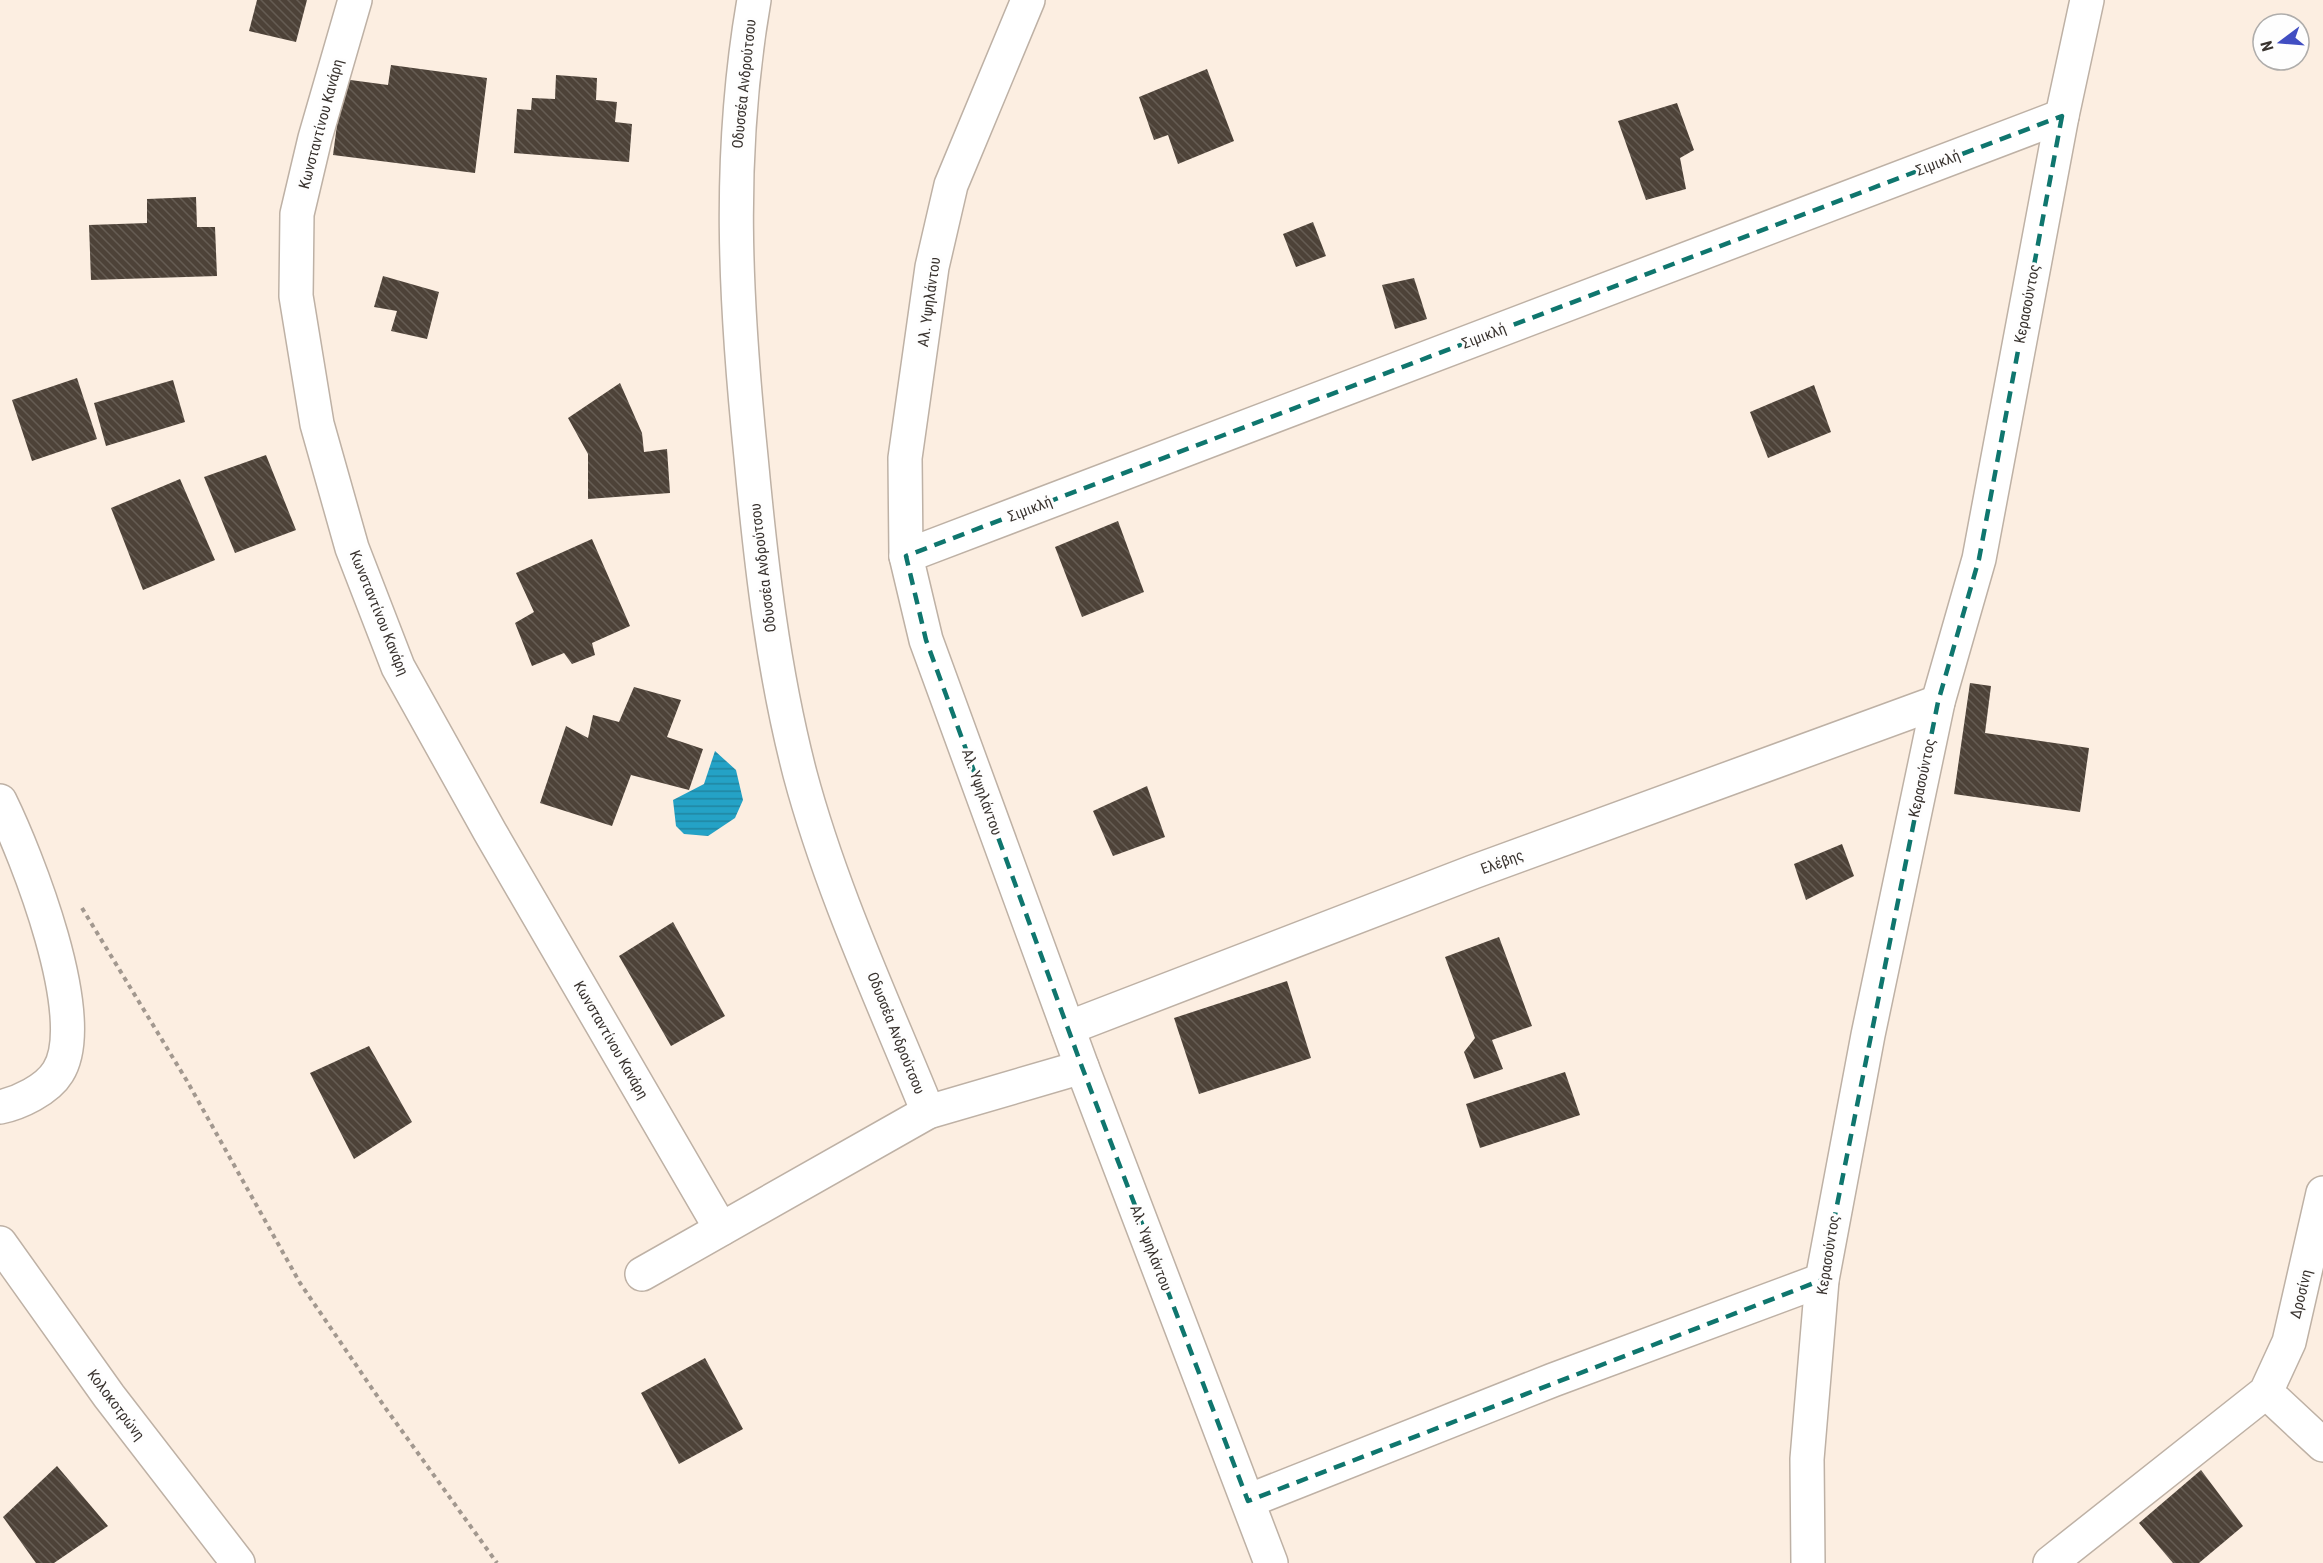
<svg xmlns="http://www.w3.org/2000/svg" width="2323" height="1563" font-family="'Roboto Condensed',sans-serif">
  <defs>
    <pattern id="water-rules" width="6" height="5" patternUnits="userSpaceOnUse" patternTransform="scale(1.5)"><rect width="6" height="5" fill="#24a2c6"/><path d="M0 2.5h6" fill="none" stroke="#2085a1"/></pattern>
    <pattern id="building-back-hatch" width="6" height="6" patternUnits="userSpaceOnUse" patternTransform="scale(1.5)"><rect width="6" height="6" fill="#4d4238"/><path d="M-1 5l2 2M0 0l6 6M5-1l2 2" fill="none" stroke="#655c53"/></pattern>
  </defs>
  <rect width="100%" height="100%" fill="#fceee1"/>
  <polygon fill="url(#water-rules)" points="715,751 736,770 743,800 735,818 708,836 684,834 676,826 673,800 704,784"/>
  <g fill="url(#building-back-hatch)">
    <polygon points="257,0 307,0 296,42 249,31"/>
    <polygon points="391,65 487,78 475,173 333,155 343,79 388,85"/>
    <polygon points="1207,69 1234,141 1178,164 1168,135 1154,140 1139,97"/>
    <polygon points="556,75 597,78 596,100 617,102 615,122 632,124 629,162 514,153 517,109 531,110 532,98 555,99"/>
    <polygon points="1677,103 1694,150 1680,158 1686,189 1646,200 1618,121"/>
    <polygon points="196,197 197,227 215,227 217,276 91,280 89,225 147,223 147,199"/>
    <polygon points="1313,222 1326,256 1296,267 1283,234"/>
    <polygon points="383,276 439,292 427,339 391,331 397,311 374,307"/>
    <polygon points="1414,278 1427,319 1395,329 1382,285"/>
    <polygon points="77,378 97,439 32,461 12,400"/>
    <polygon points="173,380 185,422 106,446 94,403"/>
    <polygon points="620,383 642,433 644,452 667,449 670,493 588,499 588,454 568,418"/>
    <polygon points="1814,385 1831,432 1768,458 1750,412"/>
    <polygon points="266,455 296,530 235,553 204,477"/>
    <polygon points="180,479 215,560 143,590 111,508"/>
    <polygon points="1118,521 1144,592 1082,617 1055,547"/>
    <polygon points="592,539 630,626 592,643 595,655 572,664 564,653 532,666 515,623 534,612 516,573"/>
    <polygon points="1970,683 1991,686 1985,733 2089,748 2080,812 1954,794"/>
    <polygon points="634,687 681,700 667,737 703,749 689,790 631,775 612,826 540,803 566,726 588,738 593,715 619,722"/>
    <polygon points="1147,786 1165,837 1113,856 1093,811"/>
    <polygon points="1842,844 1854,876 1806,900 1794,864"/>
    <polygon points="673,922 725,1016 671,1046 619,956"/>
    <polygon points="1499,937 1532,1026 1492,1040 1503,1069 1474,1079 1464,1052 1475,1038 1445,957"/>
    <polygon points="1287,981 1311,1058 1199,1094 1174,1018"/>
    <polygon points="369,1046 412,1122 354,1159 310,1073"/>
    <polygon points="1565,1072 1580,1115 1480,1148 1466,1104"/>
    <polygon points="705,1358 743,1429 679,1464 641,1393"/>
    <polygon points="57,1466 108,1526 54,1563 36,1563 3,1517"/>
    <polygon points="2201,1470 2243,1526 2199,1563 2173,1563 2139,1523"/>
  </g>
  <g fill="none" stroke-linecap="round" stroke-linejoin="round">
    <defs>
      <g id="minor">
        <polyline points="355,0 315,138 297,214 296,296 317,424 352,548 398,667 490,832 721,1229"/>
        <path d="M754 0C727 155 735 301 751 457 761 564 773 670 800 774 831 890 883 1001 928 1112"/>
        <polyline points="1028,0 951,185 932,267 905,458 906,556 926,640 1082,1067 1271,1563"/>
        <polyline points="906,556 2062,116"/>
        <polyline points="1068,1028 1473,872 1938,702"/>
        <polyline points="0,1243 109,1396 238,1563"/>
        <polyline points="642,1274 928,1112 1082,1067"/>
        <polyline points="2266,1392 2323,1445"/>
        <polyline points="1248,1501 1553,1380 1822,1280"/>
        <polyline points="1808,1563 1807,1459 1822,1280 1868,1035 1938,702 1979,559 2062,116 2087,0"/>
        <polyline points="2050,1563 2266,1392 2289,1342 2323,1193"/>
      </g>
      <path id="tertiary" d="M0 801C26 854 92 1019 58 1072 47 1090 19 1103 0 1107"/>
    </defs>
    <use href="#minor" stroke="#beb1a5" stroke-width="36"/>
    <use href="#tertiary" stroke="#beb1a5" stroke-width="36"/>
    <polyline stroke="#a2988f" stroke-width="4" stroke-dasharray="4.5 4.5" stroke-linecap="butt" points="82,908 187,1081 300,1283 384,1406 497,1563"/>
    <use href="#minor" stroke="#fff" stroke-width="33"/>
    <use href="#tertiary" stroke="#fff" stroke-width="33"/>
  </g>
  <path fill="none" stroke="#0f766e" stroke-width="4.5" stroke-dasharray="12 8" stroke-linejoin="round" d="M2062 116 1979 559 1938 702 1822 1280 1248 1501 1082 1067 926 640 906 556Z"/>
  <g text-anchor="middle" stroke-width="6" stroke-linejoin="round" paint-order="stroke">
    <g font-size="15" fill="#39332f" stroke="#fefefe">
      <text transform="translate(744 84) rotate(-84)" y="5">Οδυσσέα Ανδρούτσου</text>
      <text transform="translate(321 124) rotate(-75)" y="5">Κωνσταντίνου Κανάρη</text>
      <text transform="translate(1938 163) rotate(-21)" y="5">Σιμικλή</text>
      <text transform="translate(929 302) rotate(-82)" y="5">Αλ. Υψηλάντου</text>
      <text transform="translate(2027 304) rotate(-79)" y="5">Κερασούντος</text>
      <text transform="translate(1484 336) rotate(-21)" y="5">Σιμικλή</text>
      <text transform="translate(1030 509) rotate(-21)" y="5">Σιμικλή</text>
      <text transform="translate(763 568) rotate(-97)" y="5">Οδυσσέα Ανδρούτσου</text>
      <text transform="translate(379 613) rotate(68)" y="5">Κωνσταντίνου Κανάρη</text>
      <text transform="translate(1922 778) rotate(-78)" y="5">Κερασούντος</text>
      <text transform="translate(982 792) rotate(70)" y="5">Αλ. Υψηλάντου</text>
      <text transform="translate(1502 862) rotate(-20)" y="5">Ελέβης</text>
      <text transform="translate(896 1033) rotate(68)" y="5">Οδυσσέα Ανδρούτσου</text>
      <text transform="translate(611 1040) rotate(60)" y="5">Κωνσταντίνου Κανάρη</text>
      <text transform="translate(1151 1248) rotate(69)" y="5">Αλ. Υψηλάντου</text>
      <text transform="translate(1828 1255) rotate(-81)" y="5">Κερασούντος</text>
      <text transform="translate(2301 1294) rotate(-76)" y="5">Δροσίνη</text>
      <text transform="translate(116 1405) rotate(53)" y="5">Κολοκοτρώνη</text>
    </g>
  </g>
  <g transform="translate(2281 42) rotate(254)"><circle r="28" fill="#fefefe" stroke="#afadab" stroke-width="1.5"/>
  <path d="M0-4.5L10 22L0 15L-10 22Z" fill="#414ec2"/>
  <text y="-9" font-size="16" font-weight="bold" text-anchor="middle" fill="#39332f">N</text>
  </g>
</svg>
